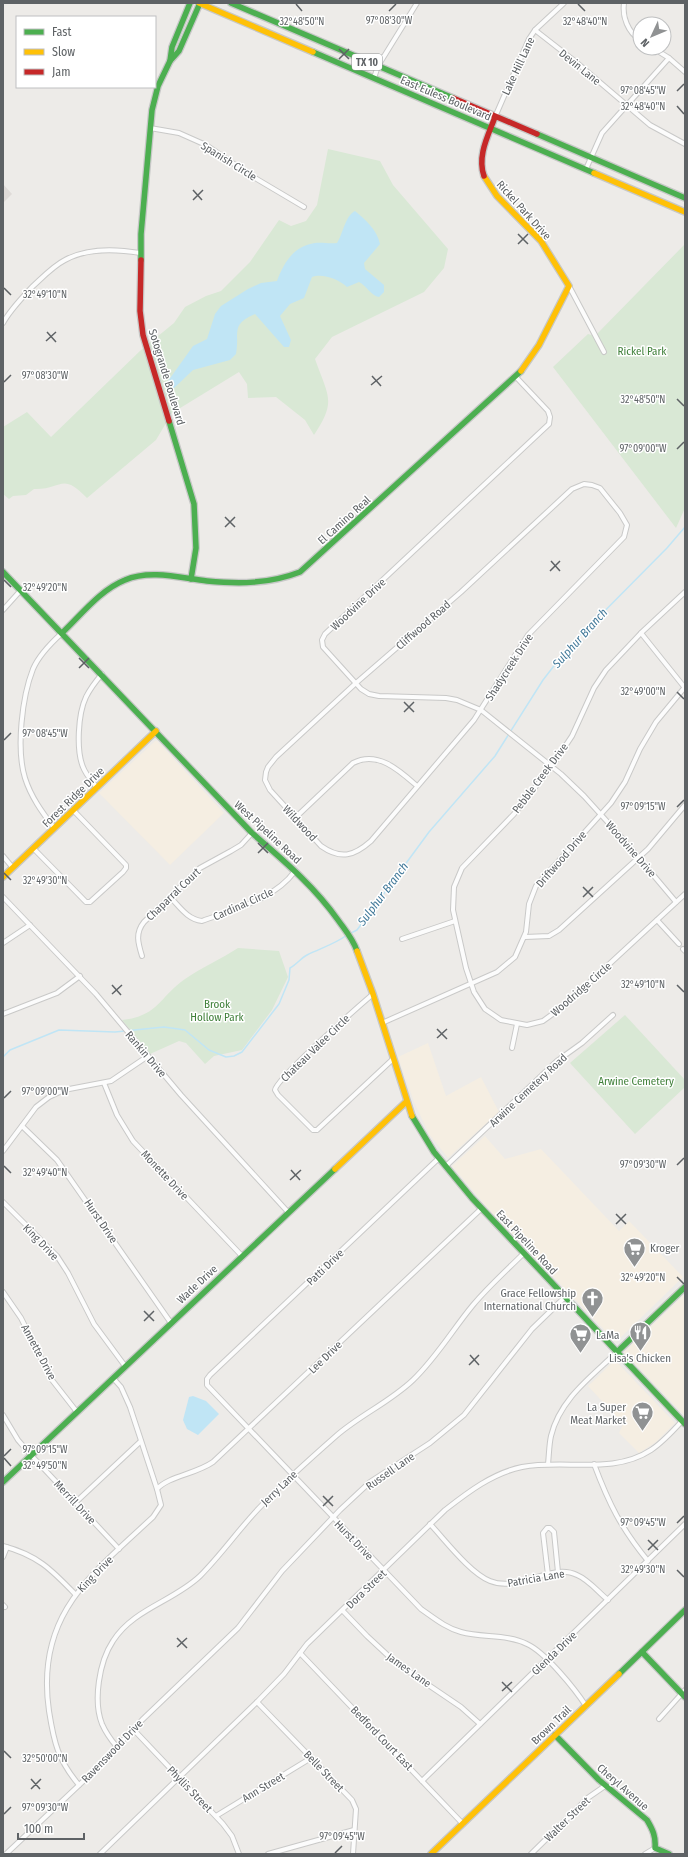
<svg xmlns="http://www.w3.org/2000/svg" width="688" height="1857" font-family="'Fira Sans Condensed',sans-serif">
  <rect width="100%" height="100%" fill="#edebe8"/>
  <g fill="#f5eee2">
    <polygon points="155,741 157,741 224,813 170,865 99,793"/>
    <polygon points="428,1043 446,1096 481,1077 499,1112 448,1158 429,1134 414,1102 398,1057"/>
    <polygon points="485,1136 505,1159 541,1149 619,1231 629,1221 683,1277 616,1342 493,1214 452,1166"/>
    <polygon points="685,1294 685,1416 624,1352"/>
    <polygon points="615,1360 675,1423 656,1442 639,1453 619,1433 623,1424 588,1386"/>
  </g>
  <polygon fill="#dfdbd8" points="3,184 12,194 3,203"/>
  <g fill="#d9e8d5">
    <path d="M328 149 380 161 393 185 448 249 444 268 424 292 332 337 315 359C328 396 337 401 314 435L305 420 276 397 248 398 247 384 239 372 172 413 156 440 87 498C61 471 62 490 34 489L26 495 13 496 9 499 3 494V427L27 412 51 437 141 350 174 323 185 307 206 296 221 291 250 262 279 220 291 226 306 221 317 205Z"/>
    <polygon points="685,244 685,508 676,528 553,367 588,334 595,336"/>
    <path d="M238 948 279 951 288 977 272 1010 242 1050 214 1056 205 1064 186 1043 179 1041 150 1054 122 1020C159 1016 159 997 185 979 201 968 221 959 238 948Z"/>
    <polygon points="625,1015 685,1080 685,1087 635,1134 570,1063"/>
  </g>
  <g fill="#c0e5f5">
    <path d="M355 211C366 220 377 230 380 244L364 263 365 269 384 285V292L379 297C371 296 367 286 359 282L347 287C339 279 322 273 312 277L304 298 290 304 280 316 291 340 289 347H284L255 314C230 325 240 332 236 354L230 360 193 370 172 390 167 388 166 384 193 346 207 339 215 314 221 306 248 289 261 283 277 281C284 262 294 246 315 243 322 242 329 244 337 243 343 234 345 216 355 211Z"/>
    <polygon points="193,1396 206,1401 219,1414 198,1435 187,1429 183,1420 189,1397"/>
  </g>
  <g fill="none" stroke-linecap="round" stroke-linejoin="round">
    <g stroke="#c0e5f5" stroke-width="1.5">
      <polyline points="351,933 357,930 429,832 495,756 543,680 567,649 667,548 685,527"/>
      <path d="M3 1057 10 1050 59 1030 115 1032 164 1027 185 1030 209 1050 226 1057 234 1056 242 1052 279 1004 289 980 290 968C297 964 301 958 307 955 321 948 335 944 347 935"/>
    </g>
    <defs>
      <g id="street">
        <path d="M624 3C622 17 628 32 640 40"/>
        <polyline points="535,30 576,62 650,125 685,144"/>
        <polyline points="653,48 669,58 685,72"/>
        <polyline points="374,78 378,66 417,3"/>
        <polyline points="495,117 529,39 535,30 564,3"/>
        <polyline points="150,128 179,133 206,145 250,175 304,207"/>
        <polyline points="586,169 602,133 669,58"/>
        <polyline points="569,286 604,352"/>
        <path d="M3 323C10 310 22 298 32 287 42 278 53 266 65 260 87 248 117 249 140 253"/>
        <polyline points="516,377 548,411 550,417 549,424 325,634 322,640 323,647 361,689 369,694 379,696 446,698 457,700 481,710 561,774 584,796 622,838 676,902"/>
        <path d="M584 484 592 485 600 488 620 513 627 525 624 537 528 635 474 720 371 841C354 856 341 860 321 846L270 790 265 780 266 772 268 767 276 757 356 683 461 592 572 489Z"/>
        <polyline points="685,592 641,633 606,670 594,688 572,736 552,766 514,814 462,868 454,887 453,910 466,968 474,992 485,1009 501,1020 527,1025 543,1021 565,1005 685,894"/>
        <polyline points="3,610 21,590"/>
        <polyline points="641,633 685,688"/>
        <path d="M97 788C92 781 86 775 83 767 76 750 78 714 86 697 90 689 96 681 102 674"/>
        <path d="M295 818 353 763C378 750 400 771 417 786"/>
        <path d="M54 828C42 812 31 797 25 778 16 749 22 697 33 669 39 655 51 643 62 633"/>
        <polyline points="33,848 86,902 90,902 123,872 126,868 126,865 73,810"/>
        <polyline points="3,856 13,868"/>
        <polyline points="3,897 96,994 181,1095 288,1212"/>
        <path d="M170 897C180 907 187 919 202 921 234 909 274 900 295 871"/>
        <polyline points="657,920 679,944"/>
        <polyline points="525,937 549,936 559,930 648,849 685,805"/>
        <polyline points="402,939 455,921"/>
        <polyline points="3,943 30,925"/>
        <polyline points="683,949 685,951"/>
        <path d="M142 956C138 943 135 933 144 922L200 868 231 851 241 845 252 833"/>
        <path d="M373 994C359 1006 275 1080 275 1090L278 1095 313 1130H317L393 1059"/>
        <polyline points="3,1014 57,993 80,976"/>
        <polyline points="382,1023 497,972 515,957 526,932 529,904 536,886 611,803 625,782 640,749 656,722 685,687"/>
        <polyline points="512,1048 517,1024"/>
        <polyline points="104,1083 117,1115 133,1141 242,1256"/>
        <polyline points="22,1126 57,1160 171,1323"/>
        <polyline points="3,1151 36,1107 49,1097 64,1090 111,1081 148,1056"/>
        <path d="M439 1158 210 1375 207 1379V1385L421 1609C434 1618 446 1628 461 1632 483 1638 507 1634 527 1644 545 1652 575 1689 586 1706"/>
        <polyline points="446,1166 557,1061 582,1043 613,1015"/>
        <polyline points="3,1202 57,1256 68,1273 94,1324 125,1366"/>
        <polyline points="3,1292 21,1318 52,1380 77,1412"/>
        <polyline points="3,1415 18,1440 31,1455 119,1549"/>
        <path d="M548 1464C549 1455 549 1445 551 1436 560 1399 591 1377 617 1352"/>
        <path d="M594 1464C609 1504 621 1528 648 1561"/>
        <path d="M157 1489C169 1476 196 1474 213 1462L482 1208"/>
        <polyline points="76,1502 141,1441"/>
        <path d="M430 1524C446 1541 470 1573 490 1581 519 1593 551 1562 577 1575 589 1580 598 1592 608 1600"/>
        <path d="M3 1546C37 1555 51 1569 75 1594"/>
        <polyline points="3,1557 7,1547"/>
        <polyline points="548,1575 543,1533 547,1528 550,1528 554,1532 558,1572"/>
        <polyline points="3,1605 5,1607"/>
        <polyline points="343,1611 367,1636 396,1663 461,1707 480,1724"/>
        <polyline points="300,1653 463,1824"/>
        <polyline points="257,1702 352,1800 356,1809 353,1854"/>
        <polyline points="659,1719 685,1690"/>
        <polyline points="133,1729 223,1824 232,1836 239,1854"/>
        <path d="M117 1747C111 1740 106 1733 102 1724 93 1701 99 1662 113 1641 133 1609 174 1601 200 1576 223 1553 241 1526 263 1504 286 1480 311 1458 336 1436 360 1415 390 1402 413 1380 437 1357 453 1329 473 1305 489 1286 507 1270 524 1253"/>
        <polyline points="422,1781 685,1524"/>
        <path d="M79 1785C58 1760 54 1743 49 1711 35 1615 91 1575 153 1517L161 1505 157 1489 130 1407 121 1387 113 1378"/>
        <polyline points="216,1816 311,1758"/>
        <polyline points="6,1854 94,1771 142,1720 238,1628 282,1571 340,1510 370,1482 430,1443 464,1415 532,1329 565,1297"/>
        <path d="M100 1854 257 1702 284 1674 307 1644 445 1510C468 1492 493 1473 522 1467 565 1459 613 1475 651 1450 663 1442 673 1431 682 1421"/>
        <polyline points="268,1854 354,1830"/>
        <polyline points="531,1854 589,1797 605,1786"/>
        <polyline points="645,1854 655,1848"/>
      </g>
      <g id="fast">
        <polyline points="231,3 453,98"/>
        <polyline points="313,52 594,173"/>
        <polyline points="170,61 179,51 200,3"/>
        <polyline points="537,134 685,198"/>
        <polyline points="141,260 141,234 152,110 158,86 170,61 172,47 190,3"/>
        <polyline points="169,421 194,504 196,548 191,579"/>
        <path d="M3 572 252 833C283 860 314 886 338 920 345 930 353 939 357 951"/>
        <path d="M62 633C81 615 100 590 125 580 150 569 181 578 207 581 239 584 269 584 300 572L521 371"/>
        <polyline points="412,1116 434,1152 472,1198 685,1424"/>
        <polyline points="617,1352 685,1287"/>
        <polyline points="3,1482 335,1169"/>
        <polyline points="642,1652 685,1697"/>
        <polyline points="619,1674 685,1610"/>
        <path d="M555 1735 599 1780 647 1820C653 1830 656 1837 655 1848L669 1854"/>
      </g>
      <g id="slow">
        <polyline points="199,3 313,52"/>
        <polyline points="594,173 685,212"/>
        <polyline points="484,176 497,196 541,241 569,286 539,345 521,371"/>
        <polyline points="3,877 156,731"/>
        <polyline points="357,951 373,994 412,1116"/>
        <polyline points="335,1169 406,1102"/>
        <polyline points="431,1854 619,1674"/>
      </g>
      <g id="jam">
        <polyline points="453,98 537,134"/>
        <path d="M484 176C477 156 488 136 495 117"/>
        <polyline points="141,260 140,311 143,335 169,421"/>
      </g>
    </defs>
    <use href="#street" stroke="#c9c9c8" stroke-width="6"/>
    <use href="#fast" stroke="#c7c8c7" stroke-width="8"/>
    <use href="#slow" stroke="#c7c8c7" stroke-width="8"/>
    <use href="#jam" stroke="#c7c8c7" stroke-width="8"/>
    <use href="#street" stroke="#fcfcfc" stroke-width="4"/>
    <use href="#fast" stroke="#4caf50" stroke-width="5.5"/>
    <use href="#slow" stroke="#ffc107" stroke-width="5.5"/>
    <use href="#jam" stroke="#c62828" stroke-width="5.5"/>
  </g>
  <path fill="none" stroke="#5e6265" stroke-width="1.5" d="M296 4 302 11M578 4 585 11M389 11 396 4M339 49 349 59M339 59 349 49M677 91 684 84M677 106 684 114M193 190 202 200M193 200 203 190M518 234 528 244M518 244 528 234M4 288 11 295M47 332 56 342M46 341 56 332M372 376 381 386M4 382 11 375M371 385 382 376M677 399 684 406M677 449 684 442M225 517 235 527M225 527 235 517M551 561 560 571M550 571 560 561M4 580 11 587M79 658 89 668M79 668 89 658M677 692 684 699M404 702 414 712M404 712 414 702M4 740 11 733M677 807 684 800M258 843 268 853M258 853 268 843M4 873 11 880M583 887 593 897M583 897 593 887M112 985 121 995M677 985 684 992M112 994 122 985M437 1029 447 1039M437 1038 447 1029M4 1098 11 1091M677 1165 684 1158M4 1166 11 1173M291 1170 300 1180M290 1180 301 1170M616 1214 626 1224M616 1224 626 1214M677 1277 684 1284M144 1311 154 1321M144 1321 154 1311M470 1355 479 1365M469 1365 479 1355M4 1456 11 1449M4 1458 11 1466M323 1496 333 1506M323 1506 333 1496M677 1523 684 1516M648 1540 658 1550M648 1550 658 1540M677 1570 684 1577M177 1638 187 1648M177 1647 187 1638M502 1682 512 1692M502 1691 512 1682M4 1751 11 1758M31 1779 40 1789M31 1789 41 1779M4 1814 11 1807M335 1853 342 1846"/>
  <defs>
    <symbol id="supermarket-pin" viewBox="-11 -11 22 30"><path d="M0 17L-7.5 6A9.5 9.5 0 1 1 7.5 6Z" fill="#909293" stroke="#fff"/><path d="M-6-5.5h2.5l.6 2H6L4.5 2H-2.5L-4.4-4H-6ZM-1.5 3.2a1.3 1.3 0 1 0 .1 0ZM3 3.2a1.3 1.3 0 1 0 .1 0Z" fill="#fff"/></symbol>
    <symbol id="church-pin" viewBox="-11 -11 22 30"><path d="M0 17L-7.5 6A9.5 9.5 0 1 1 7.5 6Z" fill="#909293" stroke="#fff"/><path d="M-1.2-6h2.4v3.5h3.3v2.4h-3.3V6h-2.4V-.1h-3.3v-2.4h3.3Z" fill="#fff"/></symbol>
    <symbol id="restaurant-pin" viewBox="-11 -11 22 30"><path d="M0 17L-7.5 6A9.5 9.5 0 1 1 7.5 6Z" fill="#909293" stroke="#fff"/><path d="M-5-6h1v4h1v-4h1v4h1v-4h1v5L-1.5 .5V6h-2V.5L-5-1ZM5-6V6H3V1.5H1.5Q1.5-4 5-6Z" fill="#fff"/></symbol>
  </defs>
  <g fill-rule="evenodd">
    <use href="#supermarket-pin" x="622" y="1236" width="25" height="34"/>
    <use href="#church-pin" x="580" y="1286" width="25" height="34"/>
    <use href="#restaurant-pin" x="628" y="1320" width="25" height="34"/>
    <use href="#supermarket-pin" x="568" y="1322" width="25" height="34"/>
    <use href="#supermarket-pin" x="630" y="1400" width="25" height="34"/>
  </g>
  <g text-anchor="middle" stroke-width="3" stroke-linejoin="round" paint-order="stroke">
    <rect fill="#fff" stroke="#8e9193" stroke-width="1" x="352" y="54" width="30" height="16" rx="3"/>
    <g font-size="10" font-weight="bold" fill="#5e6265">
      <text x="367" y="66">TX 10</text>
    </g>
    <g font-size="11" fill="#5e6265" stroke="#fff">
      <text transform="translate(518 66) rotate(-65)" y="4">Lake Hill Lane</text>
      <text transform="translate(580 67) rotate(39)" y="4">Devin Lane</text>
      <text transform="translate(446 98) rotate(23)" y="4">East Euless Boulevard</text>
      <text transform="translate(229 161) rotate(32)" y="4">Spanish Circle</text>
      <text transform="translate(524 210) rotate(48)" y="4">Rickel Park Drive</text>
      <text transform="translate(167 377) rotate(73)" y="4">Sotogrande Boulevard</text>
      <text transform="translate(344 520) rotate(-42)" y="4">El Camino Real</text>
      <text transform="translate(358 604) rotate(-43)" y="4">Woodvine Drive</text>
      <text transform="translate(423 625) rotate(-41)" y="4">Cliffwood Road</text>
      <text transform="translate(509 667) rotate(-57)" y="4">Shadycreek Drive</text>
      <text transform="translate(540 778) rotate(-53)" y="4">Pebble Creek Drive</text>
      <text transform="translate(73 797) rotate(-44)" y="4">Forest Ridge Drive</text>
      <text transform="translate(300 823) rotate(47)" y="4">Wildwood</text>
      <text transform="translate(268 832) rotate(43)" y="4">West Pipeline Road</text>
      <text transform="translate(631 849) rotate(49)" y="4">Woodvine Drive</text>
      <text transform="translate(561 859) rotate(-49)" y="4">Driftwood Drive</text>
      <text transform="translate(173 894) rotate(-44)" y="4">Chaparral Court</text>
      <text transform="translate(243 904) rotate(-24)" y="4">Cardinal Circle</text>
      <text transform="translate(581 989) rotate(-41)" y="4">Woodridge Circle</text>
      <text transform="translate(315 1048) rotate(-44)" y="4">Chateau Valee Circle</text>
      <text transform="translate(146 1054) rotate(50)" y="4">Rankin Drive</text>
      <text transform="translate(528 1090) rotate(-43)" y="4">Arwine Cemetery Road</text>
      <text transform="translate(165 1175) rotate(47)" y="4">Monette Drive</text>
      <text transform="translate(101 1221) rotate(56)" y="4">Hurst Drive</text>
      <text transform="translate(41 1242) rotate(46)" y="4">King Drive</text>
      <text transform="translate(527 1242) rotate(47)" y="4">East Pipeline Road</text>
      <text transform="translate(325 1267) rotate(-44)" y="4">Patti Drive</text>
      <text transform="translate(197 1284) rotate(-43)" y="4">Wade Drive</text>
      <text transform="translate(39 1352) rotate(62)" y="4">Annette Drive</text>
      <text transform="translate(325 1357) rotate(-44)" y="4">Lee Drive</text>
      <text transform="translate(390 1471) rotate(-35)" y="4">Russell Lane</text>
      <text transform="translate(279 1488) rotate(-44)" y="4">Jerry Lane</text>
      <text transform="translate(75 1502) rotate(47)" y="4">Merrill Drive</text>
      <text transform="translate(354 1540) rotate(46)" y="4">Hurst Drive</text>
      <text transform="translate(95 1574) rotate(-46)" y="4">King Drive</text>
      <text transform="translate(536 1578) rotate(-10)" y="4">Patricia Lane</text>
      <text transform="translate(366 1589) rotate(-44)" y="4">Dora Street</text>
      <text transform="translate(554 1653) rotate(-44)" y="4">Glenda Drive</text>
      <text transform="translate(409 1670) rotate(35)" y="4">James Lane</text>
      <text transform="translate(551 1725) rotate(-44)" y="4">Brown Trail</text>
      <text transform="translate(382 1738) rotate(46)" y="4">Bedford Court East</text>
      <text transform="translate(112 1751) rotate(-46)" y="4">Ravenswood Drive</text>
      <text transform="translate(324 1771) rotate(46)" y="4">Belle Street</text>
      <text transform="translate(263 1787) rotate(-31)" y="4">Ann Street</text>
      <text transform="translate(623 1787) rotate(41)" y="4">Cheryl Avenue</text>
      <text transform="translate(190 1789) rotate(46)" y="4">Phyllis Street</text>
      <text transform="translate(567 1819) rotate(-44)" y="4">Walter Street</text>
    </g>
    <g font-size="11" fill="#40803a" stroke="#fff">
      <text x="642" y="355">Rickel Park</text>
      <text x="217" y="1008">Brook<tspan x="217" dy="13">Hollow Park</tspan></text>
      <text x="636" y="1085">Arwine Cemetery</text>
    </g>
    <g font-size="11" fill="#5e6265" stroke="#fff" text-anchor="start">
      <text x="650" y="1252">Kroger</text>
      <text x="576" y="1297" text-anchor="end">Grace Fellowship<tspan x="576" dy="13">International Church</tspan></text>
      <text x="596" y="1339">LaMa</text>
      <text x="640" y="1362" text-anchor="middle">Lisa's Chicken</text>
      <text x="626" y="1411" text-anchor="end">La Super<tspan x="626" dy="13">Meat Market</tspan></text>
    </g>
    <g font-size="12" font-style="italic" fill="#437a9a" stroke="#fff">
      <text transform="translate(580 638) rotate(-48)" y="4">Sulphur Branch</text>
      <text transform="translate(383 894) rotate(-53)" y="4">Sulphur Branch</text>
    </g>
  </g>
  <g font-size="10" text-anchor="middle" fill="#5e6265" stroke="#fff" stroke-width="3" stroke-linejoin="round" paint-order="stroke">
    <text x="389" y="24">97°08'30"W</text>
    <text x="302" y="25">32°48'50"N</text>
    <text x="585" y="25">32°48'40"N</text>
    <text x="643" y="94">97°08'45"W</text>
    <text x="643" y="110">32°48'40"N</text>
    <text x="45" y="298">32°49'10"N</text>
    <text x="45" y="379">97°08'30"W</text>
    <text x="643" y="403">32°48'50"N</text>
    <text x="643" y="452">97°09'00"W</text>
    <text x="45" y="591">32°49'20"N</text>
    <text x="643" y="695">32°49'00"N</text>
    <text x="45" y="737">97°08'45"W</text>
    <text x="643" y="810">97°09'15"W</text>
    <text x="45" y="884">32°49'30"N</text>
    <text x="643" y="988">32°49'10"N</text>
    <text x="45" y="1095">97°09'00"W</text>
    <text x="643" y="1168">97°09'30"W</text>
    <text x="45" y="1176">32°49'40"N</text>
    <text x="643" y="1281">32°49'20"N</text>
    <text x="45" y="1453">97°09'15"W</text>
    <text x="45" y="1469">32°49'50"N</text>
    <text x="643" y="1526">97°09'45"W</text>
    <text x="643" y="1573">32°49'30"N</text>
    <text x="45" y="1762">32°50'00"N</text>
    <text x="45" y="1811">97°09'30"W</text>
    <text x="342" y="1840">97°09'45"W</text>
  </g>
  <rect width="688" height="1857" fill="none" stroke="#5e6265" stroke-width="8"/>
  <rect x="16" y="16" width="140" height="72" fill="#ffffff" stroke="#bfc0c1"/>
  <rect x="24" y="29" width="20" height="6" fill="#4caf50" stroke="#bfc0c1"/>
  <text x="52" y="36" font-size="12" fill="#5e6265">Fast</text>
  <rect x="24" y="49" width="20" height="6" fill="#ffc107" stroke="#bfc0c1"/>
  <text x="52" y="56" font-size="12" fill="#5e6265">Slow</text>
  <rect x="24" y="69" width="20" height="6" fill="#c62828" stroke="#bfc0c1"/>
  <text x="52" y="76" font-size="12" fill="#5e6265">Jam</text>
  <g transform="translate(652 36) rotate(226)"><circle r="19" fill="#ffffff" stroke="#bfc0c1"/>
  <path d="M0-3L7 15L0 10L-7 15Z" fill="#909293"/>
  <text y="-6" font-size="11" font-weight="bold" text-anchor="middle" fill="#5e6265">N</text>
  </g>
  <path d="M18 1833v6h66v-6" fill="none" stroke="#5e6265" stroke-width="2"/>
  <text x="24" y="1833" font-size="12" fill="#5e6265" stroke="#ffffff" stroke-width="3" paint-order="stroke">100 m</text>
</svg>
